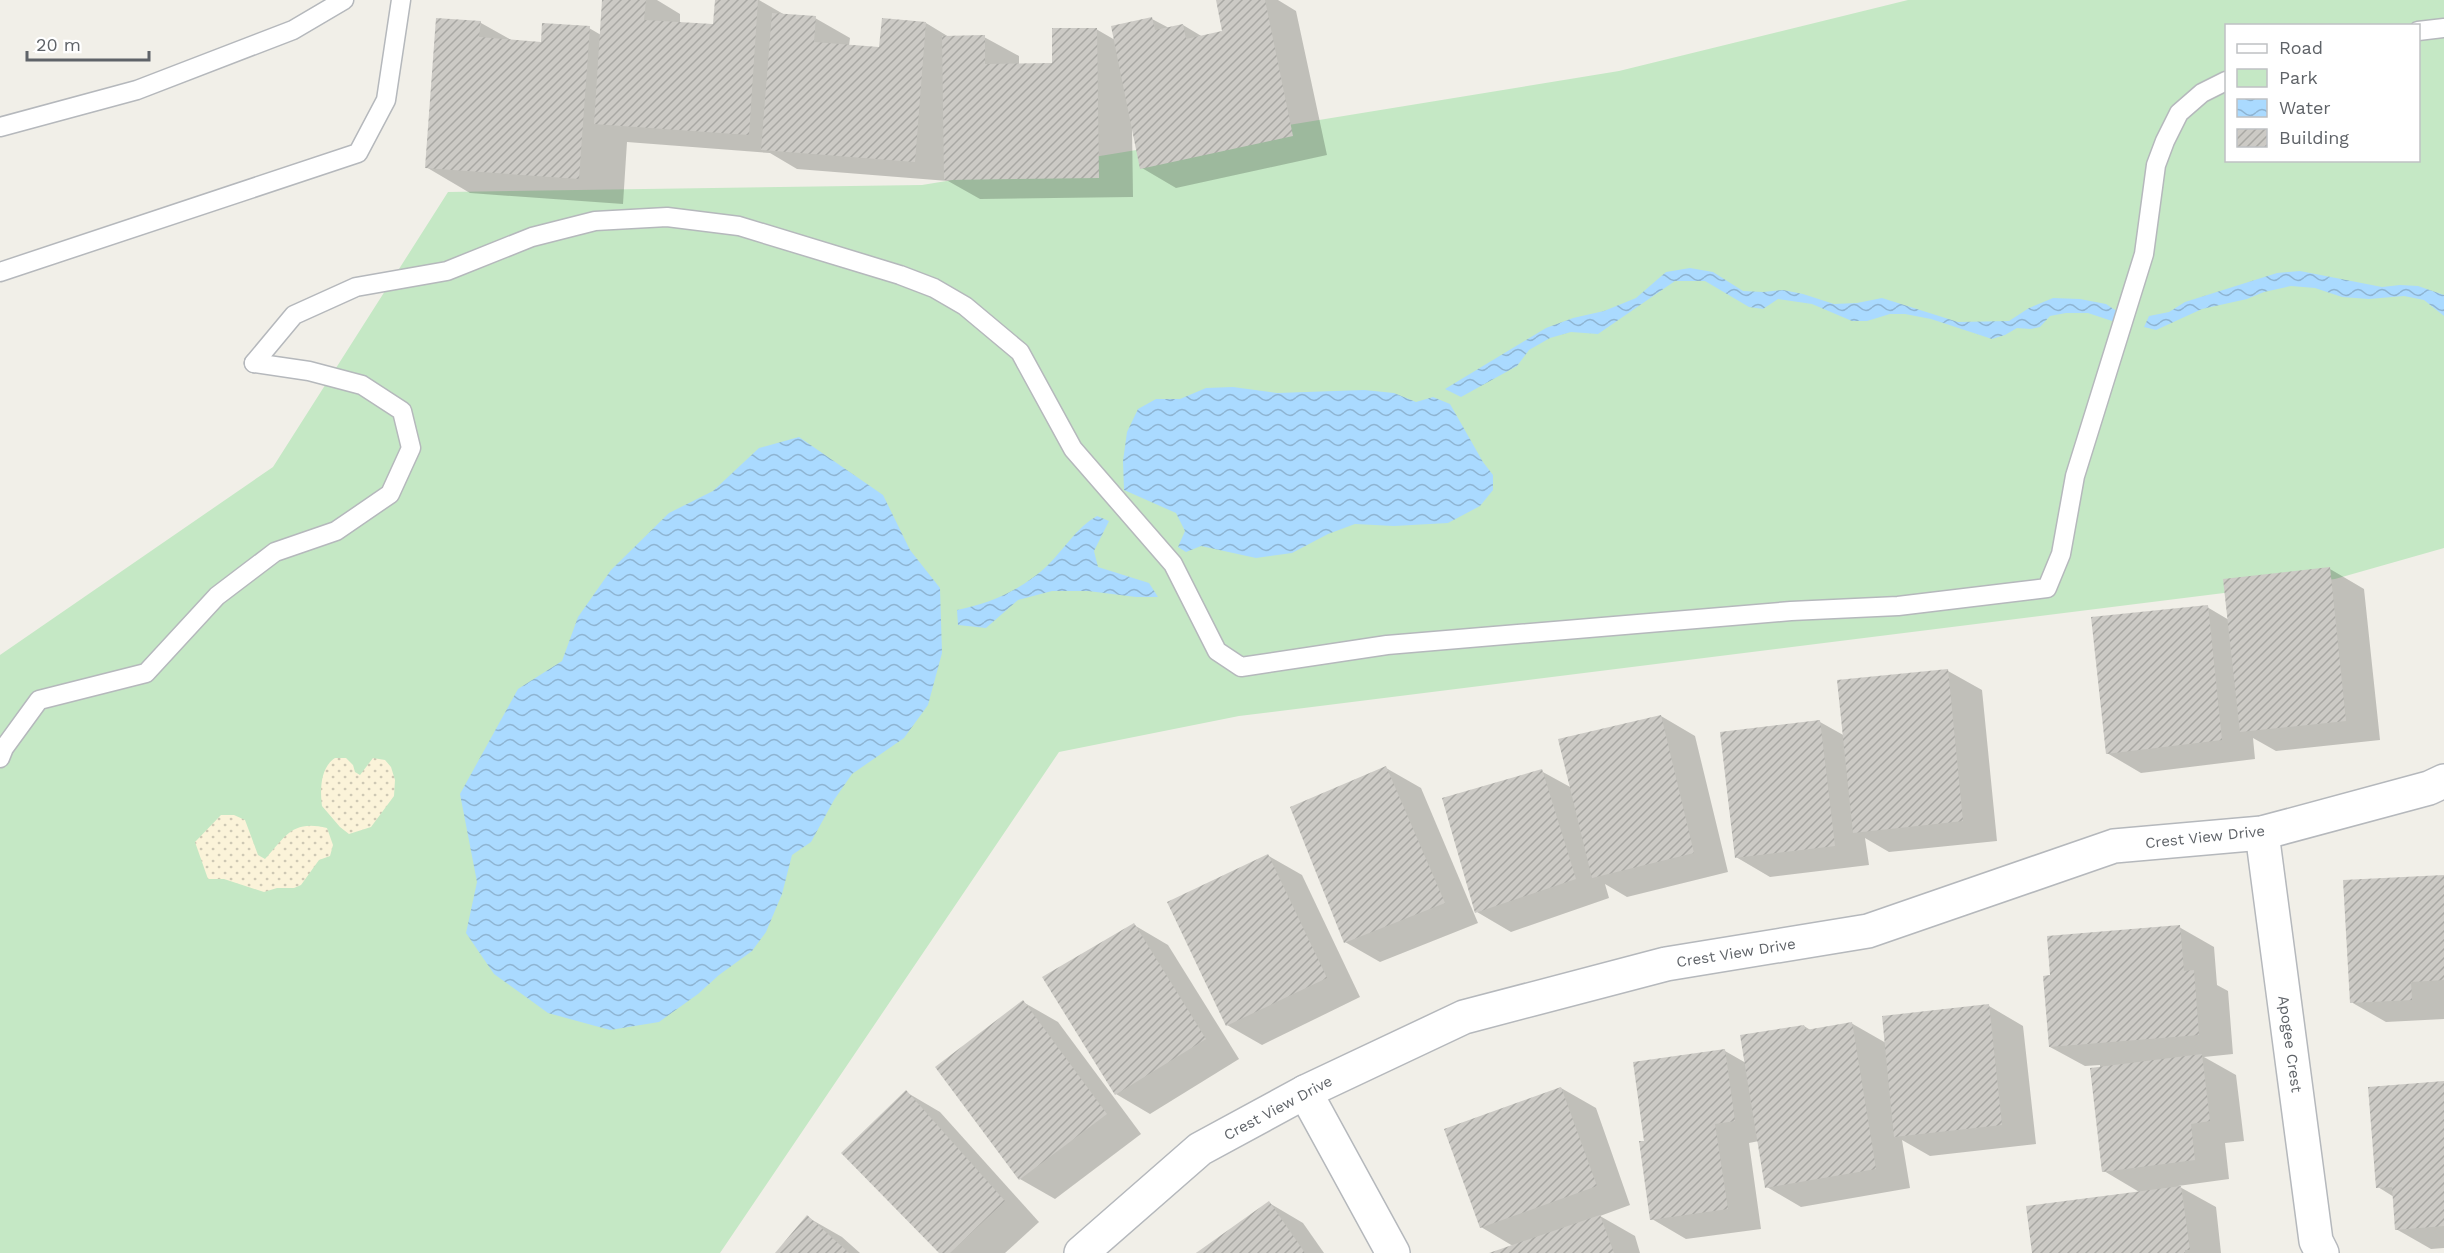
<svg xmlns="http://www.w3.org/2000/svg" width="2444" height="1253" font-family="'Work Sans',sans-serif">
  <defs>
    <pattern id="sand-dots" width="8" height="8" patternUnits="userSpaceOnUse" patternTransform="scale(1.5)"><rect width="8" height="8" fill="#fbf3d9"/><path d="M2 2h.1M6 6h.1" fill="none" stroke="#cec8b4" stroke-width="1.8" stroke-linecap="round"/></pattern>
    <pattern id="water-waves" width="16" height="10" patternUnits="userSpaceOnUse" patternTransform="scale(1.5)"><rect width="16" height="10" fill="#aadaff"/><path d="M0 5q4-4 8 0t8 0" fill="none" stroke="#8eb4d2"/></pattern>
    <pattern id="building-hatch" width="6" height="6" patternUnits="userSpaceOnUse" patternTransform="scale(1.5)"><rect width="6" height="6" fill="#cccac5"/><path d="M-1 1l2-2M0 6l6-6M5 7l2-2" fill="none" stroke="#a9a8a4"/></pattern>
  </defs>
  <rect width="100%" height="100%" fill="#f1efe8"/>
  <path fill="#c5e8c5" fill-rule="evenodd" d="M1908 0H2444V548L2335 579 1239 716 1059 752 720 1253H0V655L273 467 448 192 922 185 1619 71ZM2226 26H2418V160H2226Z"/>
  <g fill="url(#sand-dots)">
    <path d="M335 758H346L353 765 355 772 360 775 373 758 385 760 391 767 395 780 394 796 371 827 349 834 340 827 322 806C320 790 320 768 335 758Z"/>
    <path d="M221 815H234L245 820 258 855 265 859C285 837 292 819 327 828L333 845 330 856 319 860 301 885 294 888H277L264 892 224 879H208L195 842Z"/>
  </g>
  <g fill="url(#water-waves)">
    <polygon points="1690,268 1713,272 1743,291 1763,292 1783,290 1803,294 1834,304 1857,303 1882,298 1958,322 2009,321 2029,308 2053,298 2080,299 2106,304 2118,312 2115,322 2088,313 2066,313 2050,316 2040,327 2031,329 2017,328 2005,335 1992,339 1931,319 1905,314 1890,314 1867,321 1852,321 1812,304 1778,299 1763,309 1749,307 1705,281 1675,281 1598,334 1571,332 1550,338 1529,350 1517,366 1461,397 1445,389 1546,328 1573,318 1604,311 1636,298 1666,272"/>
    <polygon points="2300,271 2382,287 2400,285 2418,286 2444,295 2444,316 2424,300 2404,296 2369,299 2342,297 2315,288 2291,286 2264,292 2247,299 2202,309 2156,330 2144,327 2149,316 2169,312 2185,302 2277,273"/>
    <polygon points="1233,387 1277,393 1364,390 1394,393 1416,402 1433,397 1450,404 1483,462 1493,475 1493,490 1480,506 1448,523 1394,526 1355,524 1328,534 1292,553 1256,558 1201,546 1186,552 1178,547 1185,531 1176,513 1124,490 1123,461 1127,432 1138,409 1156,399 1180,399 1206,388"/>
    <polygon points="799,437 883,495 910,550 940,588 942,653 928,705 904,738 852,774 834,800 811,842 792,855 782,894 766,932 752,951 719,975 698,994 659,1022 610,1030 548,1013 494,974 466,933 477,882 460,794 518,689 562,661 578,617 611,570 669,513 713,491 759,448"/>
    <path d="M1097 516 1109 521 1094 551 1098 567 1149 583 1158 597H1136L1088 591H1052L1018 600 986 628 958 625 957 610C990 604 1023 589 1048 565 1065 548 1076 528 1097 516Z"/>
  </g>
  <g fill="#0003">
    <polygon points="604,0 657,0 680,14 680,23 714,26 716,0 759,0 785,15 815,18 850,38 849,46 881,49 926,23 949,37 984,37 1019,56 1019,65 1054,64 1096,29 1115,40 1152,19 1169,28 1183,25 1203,37 1224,32 1217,0 1278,0 1296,11 1327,155 1176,188 1142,168 1132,127 1133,197 980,199 948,181 797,169 770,153 627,142 623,204 470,193 426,167 481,23 513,41 542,43 589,28 601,35"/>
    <polygon points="2330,569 2364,589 2380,740 2276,751 2253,738 2255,759 2141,773 2107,753 2207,607 2229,620"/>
    <polygon points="1948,671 1982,690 1997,841 1889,852 1865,838 1869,865 1770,877 1736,857 1820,722 1845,736"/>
    <polygon points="1661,716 1695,736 1728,872 1627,897 1605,884 1609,898 1511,932 1477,912 1541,771 1572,788"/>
    <polygon points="1386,768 1421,788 1478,923 1380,962 1345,942"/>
    <polygon points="1267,855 1302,875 1360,997 1262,1045 1227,1025"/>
    <polygon points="2444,876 2444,1019 2386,1022 2351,1002"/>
    <polygon points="1134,925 1168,945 1239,1059 1150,1114 1116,1094"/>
    <polygon points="2179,927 2214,947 2217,985 2228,991 2233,1054 2204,1057 2236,1075 2244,1141 2225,1143 2229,1179 2178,1186 2216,1207 2221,1253 2034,1253 2141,1193 2104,1171 2100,1065 2085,1066 2050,1047 2052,977"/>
    <polygon points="1023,1002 1058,1022 1141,1134 1055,1199 1020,1179"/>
    <polygon points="1989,1006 2023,1026 2036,1144 1930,1156 1902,1140 1910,1188 1801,1207 1767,1187 1759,1141 1749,1143 1761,1229 1686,1239 1652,1219 1645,1142 1725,1051 1746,1063 1804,1026 1812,1031 1851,1023 1886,1043"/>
    <polygon points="2444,1082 2444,1248 2431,1249 2396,1229 2394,1197 2378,1187"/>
    <polygon points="1561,1088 1596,1108 1630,1205 1600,1216 1635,1236 1640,1253 1492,1253 1513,1246 1481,1227"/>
    <polygon points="906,1092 940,1112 1039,1222 1005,1253 941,1253"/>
    <polygon points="1269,1203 1303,1223 1324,1253 1198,1253"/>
    <polygon points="807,1217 842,1237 860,1253 777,1253"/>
  </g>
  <g fill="url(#building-hatch)">
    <polygon points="602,0 646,0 644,20 713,24 715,0 758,0 749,135 594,124"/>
    <polygon points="1216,0 1265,0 1293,136 1140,169 1111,26 1152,17 1155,30 1183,24 1186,39 1222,31"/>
    <polygon points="772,13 816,16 814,42 879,47 882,18 926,22 915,162 761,150"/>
    <polygon points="436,18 481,21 479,37 541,42 542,23 590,26 579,179 425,168"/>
    <polygon points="1052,28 1097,28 1099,178 944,180 942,36 985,35 985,64 1052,63"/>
    <polygon points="2330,567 2346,721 2240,732 2223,579"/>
    <polygon points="2208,605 2222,740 2106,754 2091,617"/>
    <polygon points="1948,669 1963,821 1853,833 1837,680"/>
    <polygon points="1661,715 1694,853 1592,878 1558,739"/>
    <polygon points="1820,720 1835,846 1735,858 1720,732"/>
    <polygon points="1386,766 1445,903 1344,943 1290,807"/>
    <polygon points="1542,769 1576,879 1475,913 1442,798"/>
    <polygon points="1268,854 1327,978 1226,1026 1167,902"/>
    <polygon points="2444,875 2444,980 2411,982 2412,1000 2350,1003 2343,880"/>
    <polygon points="1134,923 1206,1039 1115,1095 1042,977"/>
    <polygon points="2180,925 2184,971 2194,970 2199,1035 2049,1047 2043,976 2050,975 2047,936"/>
    <polygon points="1023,1000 1107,1114 1019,1180 935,1067"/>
    <polygon points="1989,1004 2002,1125 1894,1137 1882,1016"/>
    <polygon points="1852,1022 1876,1169 1765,1188 1740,1035 1804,1025 1806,1030"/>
    <polygon points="1725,1049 1735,1121 1715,1124 1728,1209 1650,1220 1639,1141 1644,1141 1633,1062"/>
    <polygon points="2202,1054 2210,1121 2191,1124 2195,1160 2102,1172 2090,1068"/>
    <polygon points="2444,1081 2444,1226 2395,1230 2392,1187 2376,1188 2368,1087"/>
    <polygon points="1561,1087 1597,1186 1480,1228 1444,1129"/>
    <polygon points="906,1090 1005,1201 950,1253 939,1253 841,1153"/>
    <polygon points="2181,1186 2190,1250 2185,1250 2185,1253 2032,1253 2026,1206"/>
    <polygon points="1269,1201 1305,1253 1196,1253"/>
    <polygon points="807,1215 849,1253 775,1253"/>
    <polygon points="1600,1215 1614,1253 1489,1253"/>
  </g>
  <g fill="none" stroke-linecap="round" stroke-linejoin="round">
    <defs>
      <g id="lane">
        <polyline points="2418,31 2444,28"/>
        <polyline points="0,127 137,90 293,30 344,0"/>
        <polyline points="0,272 358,153 386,100 401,0"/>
        <polyline points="254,363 294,315 356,287 447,271 532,237 595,221 667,217 739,226 900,275 934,288 965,306 1020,352 1073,449 1173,564 1217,651 1241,667 1387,645 1791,611 1898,606 2047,588 2061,554 2075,476 2144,254 2156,165 2165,141 2179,113 2202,93 2226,81"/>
        <polyline points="0,758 4,748 39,700 146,673 217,596 275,552 336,531 390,494 411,448 402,411 362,385 309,371 254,363"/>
      </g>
      <g id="street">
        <polyline points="2262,833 2316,1241 2322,1253"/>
        <polyline points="1305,1092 1393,1253"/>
        <polyline points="1081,1253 1200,1149 1305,1092 1464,1017 1666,964 1868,931 2114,846 2262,833 2429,788 2444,781"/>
      </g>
    </defs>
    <use href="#lane" stroke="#b5b8bc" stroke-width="21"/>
    <use href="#street" stroke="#b5b8bc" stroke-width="36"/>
    <use href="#lane" stroke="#fff" stroke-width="18"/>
    <use href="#street" stroke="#fff" stroke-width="33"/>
  </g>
  <g text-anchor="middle" stroke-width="5" stroke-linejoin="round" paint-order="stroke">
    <g font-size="15" fill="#5f6368" stroke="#fff">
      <text transform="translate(2205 837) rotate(-6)" y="5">Crest View Drive</text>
      <text transform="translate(1736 953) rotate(-9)" y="5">Crest View Drive</text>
      <text transform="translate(2290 1044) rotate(82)" y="5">Apogee Crest</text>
      <text transform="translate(1278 1108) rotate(-28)" y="5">Crest View Drive</text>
    </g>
  </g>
  <rect x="2225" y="24" width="195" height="138" fill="#ffffff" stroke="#bfc1c3" stroke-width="1.5"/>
  <rect x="2237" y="44" width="30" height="9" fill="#ffffff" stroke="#bfc1c3" stroke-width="1.5"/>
  <text x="2279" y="54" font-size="18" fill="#5f6368">Road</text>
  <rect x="2237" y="69" width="30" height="18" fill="#c5e8c5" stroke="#bfc1c3" stroke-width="1.5"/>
  <text x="2279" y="84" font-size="18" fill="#5f6368">Park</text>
  <rect x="2237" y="99" width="30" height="18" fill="url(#water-waves)" stroke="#bfc1c3" stroke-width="1.5"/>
  <text x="2279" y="114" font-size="18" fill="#5f6368">Water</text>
  <rect x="2237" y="129" width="30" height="18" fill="url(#building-hatch)" stroke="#bfc1c3" stroke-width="1.5"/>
  <text x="2279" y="144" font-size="18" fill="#5f6368">Building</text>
  <path d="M27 51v9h122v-9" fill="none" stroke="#5f6368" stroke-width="3"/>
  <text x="36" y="51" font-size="18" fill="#5f6368" stroke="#ffffff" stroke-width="4.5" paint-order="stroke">20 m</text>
</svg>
